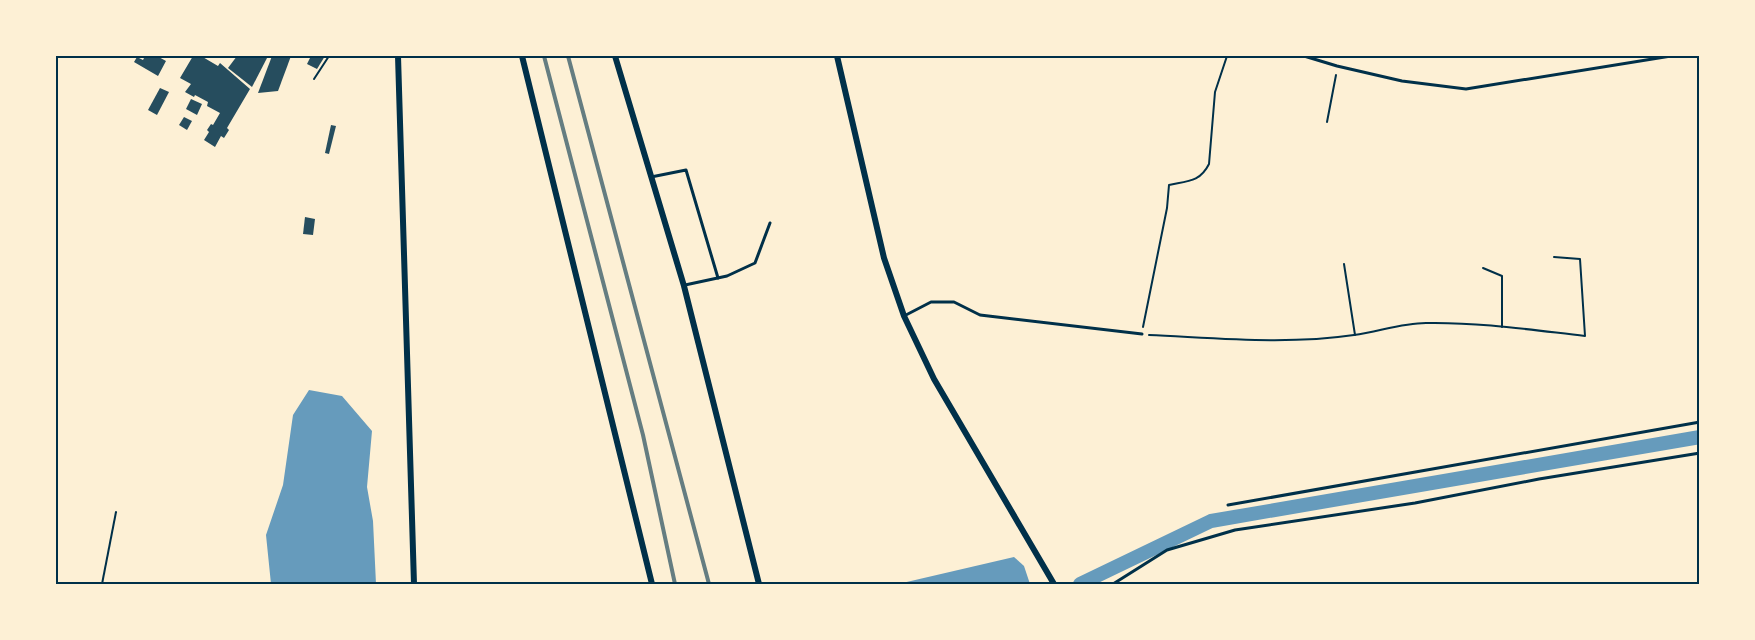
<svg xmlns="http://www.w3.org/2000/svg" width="1755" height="640" font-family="'Sofia Sans Condensed',sans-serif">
  <rect width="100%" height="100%" fill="#fdf0d5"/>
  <g fill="#669bbc">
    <polygon points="309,390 342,396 372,431 367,487 373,521 376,584 271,584 266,535 283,485 293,415"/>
    <polygon points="1014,557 1024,566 1030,584 898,584"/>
  </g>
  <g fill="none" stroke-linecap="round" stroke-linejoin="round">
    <polyline stroke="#669bbc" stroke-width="14" points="1080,584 1211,521 1700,437"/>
  </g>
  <g fill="#264d5e">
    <polygon points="145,56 157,56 166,61 158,76 134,62 137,57 143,60"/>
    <polygon points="193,56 201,56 218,66 220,63 250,89 227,128 229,130 224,138 221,136 215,147 204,140 209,132 207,130 211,124 213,125 220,113 207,106 208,102 195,95 194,97 185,92 191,84 180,78"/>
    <polygon points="237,56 266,56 267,58 252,87 228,68"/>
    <polygon points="272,56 291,56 278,91 258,93"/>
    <polygon points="311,56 325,56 317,69 307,64"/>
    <polygon points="160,88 169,92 157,115 148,110"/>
    <polygon points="191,99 202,104 197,115 186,109"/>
    <polygon points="184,117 192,121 187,130 179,125"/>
    <polygon points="331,125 336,126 329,154 325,153"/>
    <polygon points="305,217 315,219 313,235 303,234"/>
  </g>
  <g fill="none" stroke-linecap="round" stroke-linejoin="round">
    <g stroke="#003049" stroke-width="2">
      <polyline points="314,79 329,56"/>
      <polyline points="1327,122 1336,75"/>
      <polyline points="1344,264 1355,335"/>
      <polyline points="1483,268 1502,276 1502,327"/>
      <path d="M1143 327 1167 208 1169 185C1188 181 1200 182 1209 164L1215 92 1227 56"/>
      <path d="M1149 335C1217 338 1286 345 1354 335 1378 332 1401 323 1426 323 1479 322 1532 330 1585 336L1580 259 1554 257"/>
      <polyline points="102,584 116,512"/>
    </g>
    <g stroke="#003049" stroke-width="3">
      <polyline points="1304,56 1337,66 1402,81 1466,89 1671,56"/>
      <polyline points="651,177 686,170 718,278"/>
      <polyline points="685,285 727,276 755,263 770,223"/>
      <polyline points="904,316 931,302 954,302 980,315 1142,334"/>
      <polyline points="1228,505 1700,422"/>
      <polyline points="1113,584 1167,550 1235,530 1415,503 1539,479 1700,453"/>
    </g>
    <g stroke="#003049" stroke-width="6">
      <polyline points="398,56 414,584"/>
      <polyline points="522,56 652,584"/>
      <polyline points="615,56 684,286 759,584"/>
      <polyline points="837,56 884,258 904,316 934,379 1054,584"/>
    </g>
    <g stroke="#657d81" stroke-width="4">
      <polyline points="544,56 643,435 675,584"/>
      <polyline points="568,56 709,584"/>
    </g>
  </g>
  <rect width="1755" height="640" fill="none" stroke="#fdf0d5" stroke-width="114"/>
  <rect x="57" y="57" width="1641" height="526" fill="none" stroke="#003049" stroke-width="2"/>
</svg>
